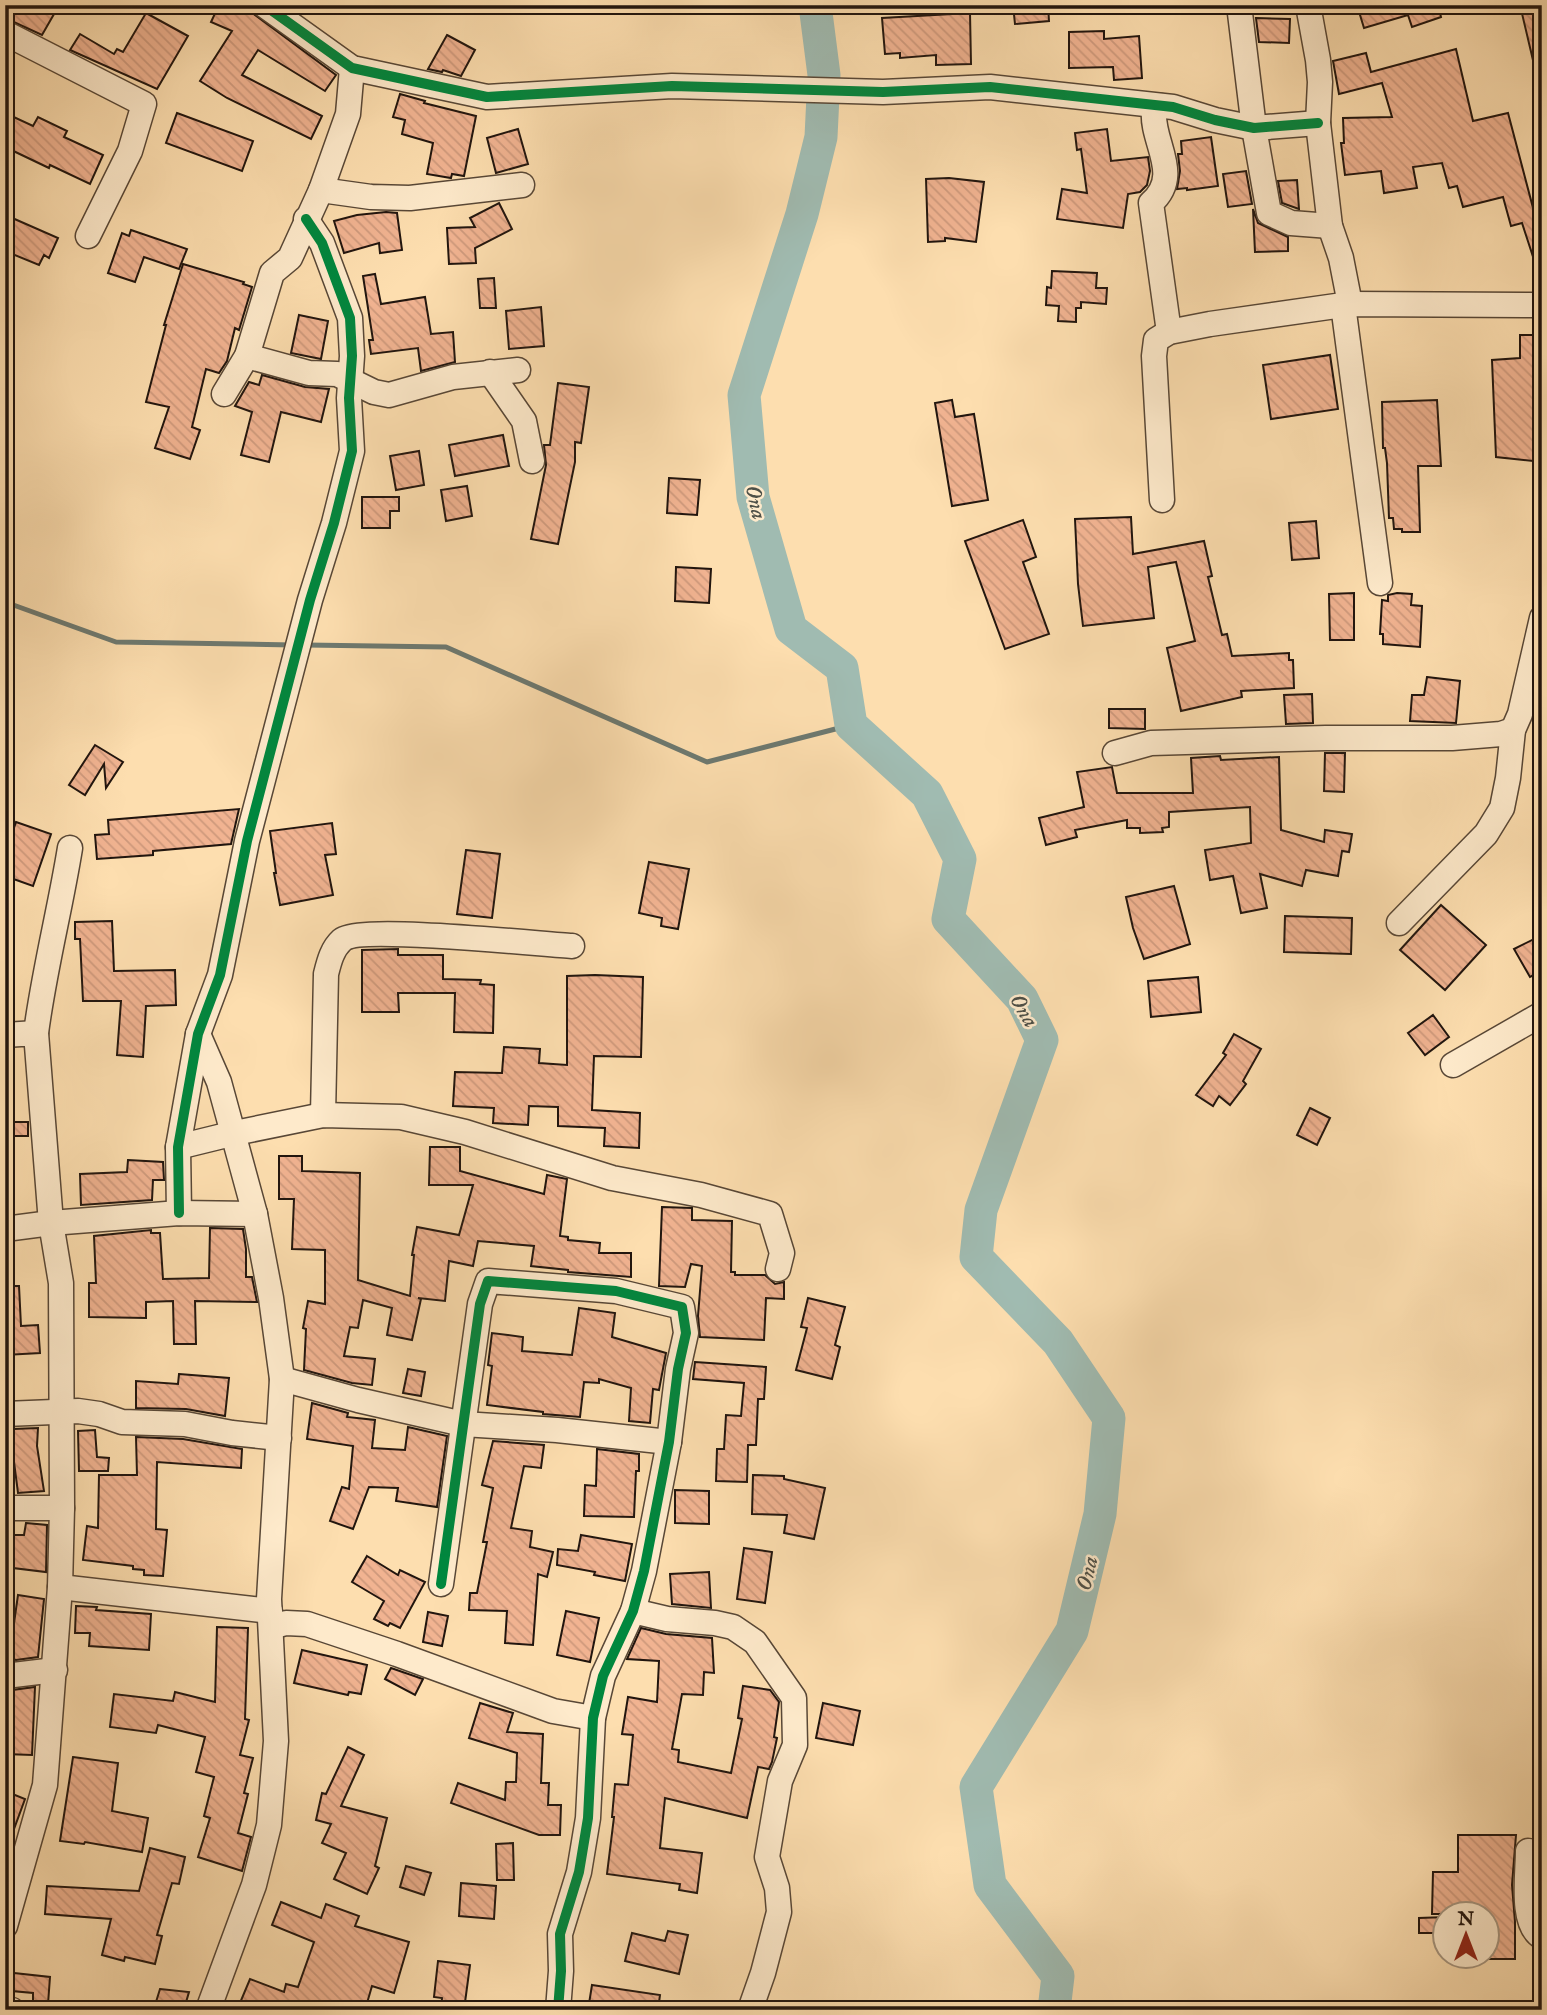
<svg xmlns="http://www.w3.org/2000/svg" width="1547" height="2015" font-family="'IM FELL English',serif">
  <defs>
    <pattern id="building-back-hatch" width="6" height="6" patternUnits="userSpaceOnUse" patternTransform="scale(1.75)"><rect width="6" height="6" fill="#f1b391"/><path d="M-1 5l2 2M0 0l6 6M5-1l2 2" fill="none" stroke="#ce997c"/></pattern>
  </defs>
  <rect width="100%" height="100%" fill="#fddeaf"/>
  <filter id="stains"><feTurbulence type="fractalNoise" baseFrequency=".00286" numOctaves="4"/><feColorMatrix values="0 0 0 0 .2 0 0 0 0 .09 0 0 0 0 .02 0 0 0 .5 -.17"/></filter>
  <radialGradient id="worn" r=".72"><stop offset=".6" stop-color="#630" stop-opacity="0"/><stop offset="1" stop-color="#630" stop-opacity=".3"/></radialGradient>
  <g fill="none" stroke-linecap="round" stroke-linejoin="round">
    <g stroke="#6d7970" stroke-width="5">
      <polyline points="5,602 116,642 293,645"/>
      <polyline points="306,645 446,647 707,762 851,725"/>
    </g>
    <polyline stroke="#a0bbb1" stroke-width="33" points="815,5 824,75 821,137 802,214 744,395 753,497 791,629 842,668 851,725 927,794 960,859 948,919 1022,999 1042,1040 981,1210 976,1257 1058,1342 1109,1418 1100,1514 1072,1631 976,1787 990,1885 1058,1976 1054,2010"/>
  </g>
  <g fill="url(#building-back-hatch)" stroke="#21150e" stroke-width="2">
    <polygon points="5,5 39,5 54,14 42,35 5,18"/>
    <polygon points="219,5 237,5 251,12 336,75 325,91 258,50 242,75 322,116 311,139 227,98 200,81 232,31 211,22"/>
    <polygon points="1013,5 1048,5 1049,21 1015,24"/>
    <polygon points="1357,5 1438,5 1441,17 1412,27 1408,15 1364,28"/>
    <polygon points="1520,5 1542,5 1542,72 1536,73"/>
    <polygon points="146,13 188,36 157,89 70,50 80,34 114,54 117,49 123,52"/>
    <polygon points="970,13 971,64 936,65 936,55 900,58 900,53 885,54 882,18"/>
    <polygon points="1256,18 1290,19 1289,43 1259,42"/>
    <polygon points="1104,31 1104,39 1139,36 1142,78 1114,80 1113,67 1069,68 1069,32"/>
    <polygon points="447,35 475,50 461,76 443,70 442,72 428,69"/>
    <polygon points="1456,49 1473,121 1508,113 1542,242 1542,268 1537,269 1522,223 1511,226 1503,197 1463,207 1457,186 1449,188 1442,163 1413,167 1417,188 1384,193 1381,171 1345,175 1341,143 1344,143 1343,118 1392,117 1382,83 1339,94 1333,61 1366,53 1371,72"/>
    <polygon points="400,94 425,101 424,103 476,116 464,176 452,174 451,178 427,174 433,143 402,134 405,120 393,117"/>
    <polygon points="5,113 33,126 38,117 67,131 64,137 103,155 90,184 50,165 49,168 5,147"/>
    <polygon points="177,113 253,141 242,171 166,143"/>
    <polygon points="518,129 528,164 496,173 487,138"/>
    <polygon points="1107,129 1111,161 1148,157 1150,171 1147,185 1140,192 1128,194 1123,228 1057,219 1062,189 1087,193 1081,149 1077,150 1075,133"/>
    <polygon points="1211,137 1218,186 1187,190 1187,188 1177,189 1180,171 1178,154 1182,154 1181,141"/>
    <polygon points="1246,171 1252,204 1228,207 1223,174"/>
    <polygon points="949,178 984,182 976,242 945,238 945,241 928,242 926,179"/>
    <polygon points="1297,180 1299,209 1282,203 1278,181"/>
    <polygon points="499,203 512,229 475,248 476,263 449,264 447,228 475,227 470,218"/>
    <polygon points="1253,209 1258,223 1288,237 1288,251 1255,252"/>
    <polygon points="386,212 397,213 402,250 380,253 379,243 344,253 334,221 357,215"/>
    <polygon points="10,217 58,238 49,258 44,255 39,265 5,251 5,229"/>
    <polygon points="131,230 187,249 179,269 144,257 135,282 108,273 122,233 129,236"/>
    <polygon points="183,264 244,282 243,284 252,287 239,330 235,328 227,361 219,373 206,369 192,427 200,430 190,459 155,448 169,407 146,402 166,325 164,325"/>
    <polygon points="1052,271 1097,273 1096,288 1107,288 1106,304 1081,302 1081,308 1076,308 1076,322 1058,321 1059,306 1046,305 1047,287 1051,288"/>
    <polygon points="375,274 381,304 425,297 431,334 453,332 455,362 421,371 418,348 371,354 369,340 373,340 363,276"/>
    <polygon points="494,278 496,308 480,308 478,279"/>
    <polygon points="541,307 544,346 509,349 506,311"/>
    <polygon points="299,315 328,321 321,359 291,353"/>
    <polygon points="1520,335 1539,335 1542,462 1496,457 1492,360 1520,358"/>
    <polygon points="1330,355 1338,409 1271,419 1263,365"/>
    <polygon points="262,375 305,387 329,389 321,422 281,412 269,462 241,455 252,412 235,406 249,382 259,385"/>
    <polygon points="558,383 589,387 581,443 575,442 575,462 558,544 531,539 546,465 544,445 550,445"/>
    <polygon points="952,400 955,417 974,414 988,500 952,506 935,403"/>
    <polygon points="1437,400 1441,466 1418,466 1420,532 1402,532 1402,529 1394,529 1393,518 1389,518 1387,463 1385,448 1383,448 1382,402"/>
    <polygon points="503,435 509,466 455,476 449,445"/>
    <polygon points="419,451 424,485 396,490 390,456"/>
    <polygon points="669,478 700,480 697,515 667,513"/>
    <polygon points="467,486 472,516 446,521 441,490"/>
    <polygon points="362,497 399,497 399,511 390,511 390,528 362,528"/>
    <polygon points="1131,517 1133,554 1204,541 1212,576 1208,577 1222,635 1227,634 1232,656 1289,653 1289,660 1293,660 1294,688 1241,691 1242,697 1181,711 1167,648 1195,641 1176,562 1148,567 1154,618 1083,626 1078,584 1075,519"/>
    <polygon points="1023,520 1036,557 1023,562 1049,634 1005,649 965,541"/>
    <polygon points="1316,521 1319,558 1292,560 1289,523"/>
    <polygon points="676,567 711,569 709,603 675,601"/>
    <polygon points="1354,593 1354,640 1330,640 1329,594"/>
    <polygon points="1397,593 1412,594 1411,605 1422,606 1420,647 1383,644 1383,634 1380,634 1382,600 1388,601 1388,595"/>
    <polygon points="1427,677 1460,681 1456,723 1410,721 1412,695 1424,695"/>
    <polygon points="1312,694 1313,723 1286,724 1284,695"/>
    <polygon points="1109,709 1145,709 1145,729 1109,728"/>
    <polygon points="95,745 123,762 106,788 104,764 85,795 69,785"/>
    <polygon points="1325,753 1345,753 1344,792 1324,791"/>
    <polygon points="1220,756 1221,760 1279,757 1281,830 1324,842 1325,830 1352,834 1349,852 1342,851 1338,876 1306,870 1302,886 1260,874 1267,908 1241,913 1233,876 1210,880 1205,850 1251,843 1250,807 1169,812 1169,827 1162,828 1163,832 1140,833 1140,828 1127,828 1127,820 1075,830 1077,837 1046,845 1039,818 1084,807 1077,772 1112,767 1117,793 1193,793 1191,758"/>
    <polygon points="239,809 231,844 153,851 153,855 97,859 95,835 109,834 108,820"/>
    <polygon points="16,822 51,834 33,886 5,876 5,854"/>
    <polygon points="332,823 336,854 325,855 333,895 280,905 274,873 276,873 270,831"/>
    <polygon points="466,850 500,854 492,918 457,914"/>
    <polygon points="649,862 689,869 678,929 661,926 662,918 639,913"/>
    <polygon points="1174,886 1190,944 1144,959 1133,928 1126,897"/>
    <polygon points="1441,905 1486,945 1445,990 1400,950"/>
    <polygon points="1285,916 1352,918 1351,954 1284,952"/>
    <polygon points="112,921 114,971 175,970 176,1005 146,1006 143,1057 117,1055 121,1001 83,1001 80,939 75,939 75,922"/>
    <polygon points="1542,935 1542,971 1530,977 1514,949"/>
    <polygon points="398,949 398,955 443,955 443,979 481,980 480,984 494,985 493,1033 454,1032 455,993 398,993 399,1012 362,1012 362,950"/>
    <polygon points="595,975 643,977 641,1057 594,1056 592,1110 640,1113 639,1148 604,1146 605,1128 558,1126 558,1107 529,1106 528,1125 493,1123 494,1108 453,1106 455,1072 502,1073 504,1047 540,1049 539,1063 567,1065 567,976"/>
    <polygon points="1198,977 1201,1012 1151,1017 1148,981"/>
    <polygon points="1433,1015 1449,1037 1425,1055 1408,1033"/>
    <polygon points="1234,1034 1261,1049 1243,1081 1246,1084 1230,1105 1219,1096 1213,1106 1196,1095 1226,1055 1223,1053"/>
    <polygon points="1310,1108 1330,1118 1317,1145 1297,1135"/>
    <rect x="8" y="1122" width="20" height="14"/>
    <polygon points="430,1147 460,1147 460,1171 544,1194 547,1175 567,1179 560,1236 568,1237 568,1240 600,1243 599,1253 631,1253 631,1277 568,1272 568,1270 531,1266 534,1246 478,1241 473,1266 449,1261 445,1301 418,1298 421,1299 412,1340 387,1335 392,1308 363,1300 358,1328 350,1327 344,1356 375,1359 372,1385 352,1383 304,1370 306,1329 303,1328 308,1301 325,1304 325,1250 292,1249 294,1199 279,1199 279,1156 302,1156 302,1171 360,1173 358,1280 410,1296 414,1255 412,1255 417,1227 459,1235 473,1185 429,1185"/>
    <polygon points="128,1160 163,1162 164,1180 153,1180 152,1200 81,1205 80,1174 127,1172"/>
    <polygon points="662,1207 692,1208 692,1220 732,1221 731,1272 735,1272 735,1275 765,1275 775,1284 784,1282 784,1299 766,1298 764,1340 700,1337 698,1316 702,1266 691,1264 685,1287 659,1286"/>
    <polygon points="210,1228 243,1229 246,1249 246,1277 252,1277 257,1302 195,1301 196,1344 174,1344 173,1301 146,1302 146,1318 89,1317 89,1283 96,1283 94,1236 151,1230 151,1233 160,1233 163,1279 209,1278"/>
    <polygon points="5,1286 19,1286 21,1326 38,1325 40,1353 5,1355"/>
    <polygon points="808,1298 845,1307 835,1345 840,1347 832,1379 796,1370 807,1328 801,1327"/>
    <polygon points="579,1308 615,1313 612,1337 666,1353 659,1390 653,1389 650,1423 629,1421 631,1388 599,1379 599,1383 584,1382 580,1417 543,1414 543,1412 487,1405 492,1366 488,1365 492,1333 523,1337 522,1351 572,1355"/>
    <polygon points="695,1362 766,1367 764,1399 758,1399 756,1445 748,1445 747,1482 716,1481 717,1449 724,1449 726,1415 741,1416 744,1383 693,1379"/>
    <polygon points="408,1369 425,1372 421,1396 403,1393"/>
    <polygon points="179,1374 229,1378 225,1416 186,1409 136,1408 136,1381 178,1384"/>
    <polygon points="312,1403 348,1413 347,1417 375,1420 372,1448 405,1450 408,1427 447,1436 437,1507 396,1501 398,1488 369,1487 353,1529 330,1521 342,1487 349,1489 353,1446 307,1439"/>
    <polygon points="38,1428 37,1446 44,1491 18,1493 14,1462 13,1429"/>
    <polygon points="95,1430 97,1457 109,1458 108,1471 79,1471 78,1431"/>
    <polygon points="136,1437 183,1439 242,1449 241,1468 157,1462 156,1529 167,1530 163,1576 144,1575 144,1570 133,1569 133,1566 83,1560 87,1526 98,1528 99,1475 137,1475"/>
    <polygon points="493,1441 544,1445 541,1468 524,1466 511,1528 532,1531 530,1547 553,1552 547,1577 538,1574 533,1645 505,1643 507,1611 469,1610 470,1593 477,1593 487,1542 483,1542 493,1488 482,1485"/>
    <polygon points="597,1449 639,1454 639,1471 636,1471 634,1517 584,1516 585,1485 596,1486"/>
    <polygon points="753,1475 784,1476 784,1479 825,1488 814,1539 784,1533 787,1515 752,1514"/>
    <polygon points="675,1490 709,1491 709,1524 675,1523"/>
    <polygon points="26,1523 47,1525 46,1572 5,1567 5,1535 24,1535"/>
    <polygon points="581,1535 632,1544 625,1581 594,1575 595,1572 557,1565 558,1549 578,1551"/>
    <polygon points="744,1548 772,1552 765,1603 737,1599"/>
    <polygon points="367,1556 398,1575 400,1570 425,1582 400,1628 390,1623 388,1626 374,1619 384,1601 352,1582"/>
    <polygon points="709,1572 711,1608 672,1604 670,1574"/>
    <polygon points="18,1595 44,1599 38,1657 16,1660 9,1658"/>
    <polygon points="76,1606 97,1607 96,1610 151,1614 149,1650 89,1646 90,1633 75,1633"/>
    <polygon points="566,1611 599,1618 590,1662 557,1655"/>
    <polygon points="428,1612 448,1616 442,1646 423,1642"/>
    <polygon points="217,1627 248,1628 245,1719 249,1720 240,1755 253,1758 244,1793 248,1794 238,1833 251,1837 242,1871 198,1857 210,1818 204,1816 214,1777 196,1772 205,1737 158,1725 156,1733 110,1727 114,1694 173,1701 175,1692 215,1702"/>
    <polygon points="641,1628 666,1634 712,1638 714,1673 704,1672 703,1695 682,1694 672,1749 679,1750 678,1762 731,1773 742,1719 738,1718 743,1686 770,1690 779,1702 774,1737 777,1738 772,1762 769,1769 758,1767 747,1818 665,1798 660,1848 702,1853 697,1893 679,1890 680,1884 607,1874 614,1817 612,1817 615,1784 628,1785 633,1735 622,1734 628,1697 657,1702 659,1661 627,1659"/>
    <polygon points="302,1650 367,1665 361,1694 349,1692 348,1695 294,1683"/>
    <polygon points="391,1668 423,1679 415,1695 385,1679"/>
    <polygon points="35,1687 32,1755 5,1754 5,1691"/>
    <polygon points="480,1703 513,1713 507,1732 543,1734 541,1783 549,1783 548,1805 561,1805 560,1835 539,1835 451,1803 458,1783 505,1800 506,1782 516,1782 517,1753 469,1738"/>
    <polygon points="823,1703 860,1711 853,1745 816,1738"/>
    <polygon points="348,1747 364,1755 341,1806 387,1818 375,1866 379,1868 367,1894 334,1879 346,1853 322,1843 331,1824 316,1820 322,1793 326,1794"/>
    <polygon points="73,1757 118,1763 112,1811 148,1818 142,1852 85,1842 84,1844 60,1841"/>
    <polygon points="5,1791 25,1799 7,1848 5,1848"/>
    <polygon points="1458,1835 1516,1835 1512,1885 1515,1922 1515,1959 1488,1959 1488,1914 1432,1914 1433,1872 1458,1872"/>
    <polygon points="513,1843 514,1880 497,1880 496,1844"/>
    <polygon points="150,1848 185,1857 179,1884 172,1883 157,1935 162,1936 155,1964 125,1957 124,1961 102,1955 111,1919 45,1914 47,1886 139,1891"/>
    <polygon points="406,1866 431,1873 424,1895 400,1887"/>
    <polygon points="461,1883 496,1886 494,1919 459,1916"/>
    <polygon points="281,1902 321,1918 326,1904 359,1916 355,1926 409,1942 394,1993 372,1986 365,2010 237,2010 250,1979 284,1992 286,1984 298,1987 314,1942 272,1925"/>
    <polygon points="1446,1917 1446,1933 1419,1933 1419,1918"/>
    <polygon points="668,1931 688,1935 679,1974 625,1961 632,1933 665,1941"/>
    <polygon points="438,1961 470,1965 464,2010 441,2010 442,1998 434,1997"/>
    <polygon points="14,1973 50,1977 48,2004 33,2002 33,1993 12,1991"/>
    <polygon points="592,1985 660,1995 658,2010 588,2010"/>
    <polygon points="160,1989 189,1992 184,2009 156,2002"/>
  </g>
  <g fill="none" stroke-linecap="round" stroke-linejoin="round">
    <defs>
      <g id="minor">
        <polyline points="264,5 352,68 487,97 672,86 883,92 990,87 1173,107 1215,120 1254,128 1318,123"/>
        <polyline points="1239,5 1254,128 1269,213 1291,223 1330,226"/>
        <polyline points="1308,5 1318,60 1320,82 1318,123 1330,226 1341,258 1350,304"/>
        <polyline points="5,33 144,104 130,151 88,236"/>
        <path d="M1161 106 1154 111C1151 142 1183 175 1151 203L1169 332"/>
        <polyline points="321,190 371,197 410,198 522,185"/>
        <polyline points="1343,305 1380,583"/>
        <polyline points="247,356 309,373 337,374 374,392 389,395 453,377 518,370"/>
        <polyline points="490,372 524,421 532,461"/>
        <polyline points="224,394 247,356 272,273 290,258 321,190 348,114 352,68"/>
        <polyline points="1162,500 1154,356 1156,340 1169,332 1210,324 1350,304 1542,305"/>
        <polyline points="1115,753 1151,743 1326,738 1452,738 1501,734 1513,730"/>
        <polyline points="1399,923 1486,834 1502,808 1508,778 1513,730 1520,714 1542,618"/>
        <path d="M36 1033C44 971 60 910 70 848"/>
        <polyline points="198,1034 219,1082 255,1214 271,1298 282,1379 269,1599 276,1741 269,1825 254,1885 208,2010"/>
        <polyline points="5,1035 36,1033 51,1223 61,1283 62,1508 60,1587 45,1785 5,1926"/>
        <polyline points="1453,1065 1542,1014"/>
        <path d="M323 1115 326 974C329 962 332 949 342 940 360 925 538 944 572 946"/>
        <polyline points="178,1147 235,1133 323,1115 401,1117 465,1132 612,1178 701,1195 770,1214 782,1253 778,1269"/>
        <polyline points="179,1213 178,1147 198,1034 220,975 247,841 310,600 334,523 352,451 349,398 352,356 350,318 322,243 306,219"/>
        <polyline points="5,1229 51,1223 179,1213 255,1214"/>
        <polyline points="282,1379 358,1400 463,1424 557,1430 669,1442"/>
        <polyline points="5,1414 78,1411 99,1414 122,1422 185,1424 232,1433 279,1438"/>
        <polyline points="5,1508 62,1508"/>
        <polyline points="441,1584 480,1304 488,1281 616,1291 682,1307 686,1333 678,1369 669,1442 644,1571 633,1611 603,1676 593,1718 588,1818 579,1872 560,1934 561,1971 558,2010"/>
        <polyline points="60,1587 270,1611"/>
        <polyline points="633,1611 667,1619 715,1623 733,1627 755,1642 794,1698 795,1745 780,1781 767,1857 777,1888 779,1912 763,1973 750,2010"/>
        <polyline points="271,1627 286,1623 307,1624 397,1654 553,1711 593,1718"/>
        <polyline points="5,1676 55,1670"/>
        <path d="M1542 1853 1528 1851C1528 1874 1520 1925 1542 1937"/>
        <polyline points="5,2009 12,2010"/>
      </g>
    </defs>
    <use href="#minor" stroke="#584736" stroke-width="27"/>
    <use href="#minor" stroke="#feeacb" stroke-width="24"/>
    <defs>
      <g id="cycleway">
        <polyline points="264,5 352,68 487,97 672,86 883,92 990,87 1173,107 1215,120 1254,128 1318,123"/>
        <polyline points="179,1213 178,1147 198,1034 220,975 247,841 310,600 334,523 352,451 349,398 352,356 350,318 322,243 306,219"/>
        <polyline points="441,1584 480,1304 488,1281 616,1291 682,1307 686,1333 678,1369 669,1442 644,1571 633,1611 603,1676 593,1718 588,1818 579,1872 560,1934 561,1971 558,2010"/>
      </g>
    </defs>
    <use href="#cycleway" stroke="#feeacb" stroke-width="15"/>
    <use href="#cycleway" stroke="#00873e" stroke-width="10"/>
  </g>
  <g text-anchor="middle" stroke-width="5" stroke-linejoin="round" paint-order="stroke">
    <g font-size="23" font-style="italic" fill="#4d4f47" stroke="#feeacb">
      <text transform="translate(757 502) rotate(78)" y="8">Ona</text>
      <text transform="translate(1025 1010) rotate(59)" y="8">Ona</text>
      <text transform="translate(1086 1573) rotate(-77)" y="8">Ona</text>
    </g>
  </g>
  <rect width="1547" height="2015" fill="none" stroke="#fddeaf" stroke-width="28"/>
  <rect x="7" y="7" width="1533" height="2001" fill="none" stroke="#21150e" stroke-width="3.5"/>
  <rect x="14" y="14" width="1519" height="1987" fill="none" stroke="#21150e" stroke-width="2"/>
  <g transform="translate(1466 1935)"><circle r="33" fill="#feeacb" stroke="#a6957f" stroke-width="2"/>
  <path d="M0-5L12 26L0 18L-12 26Z" fill="#8f2418"/>
  <text y="-10" font-size="19" font-weight="bold" text-anchor="middle" fill="#21150e">N</text>
  </g>
  <rect width="100%" height="100%" filter="url(#stains)"/>
  <rect width="100%" height="100%" fill="url(#worn)"/>
</svg>
